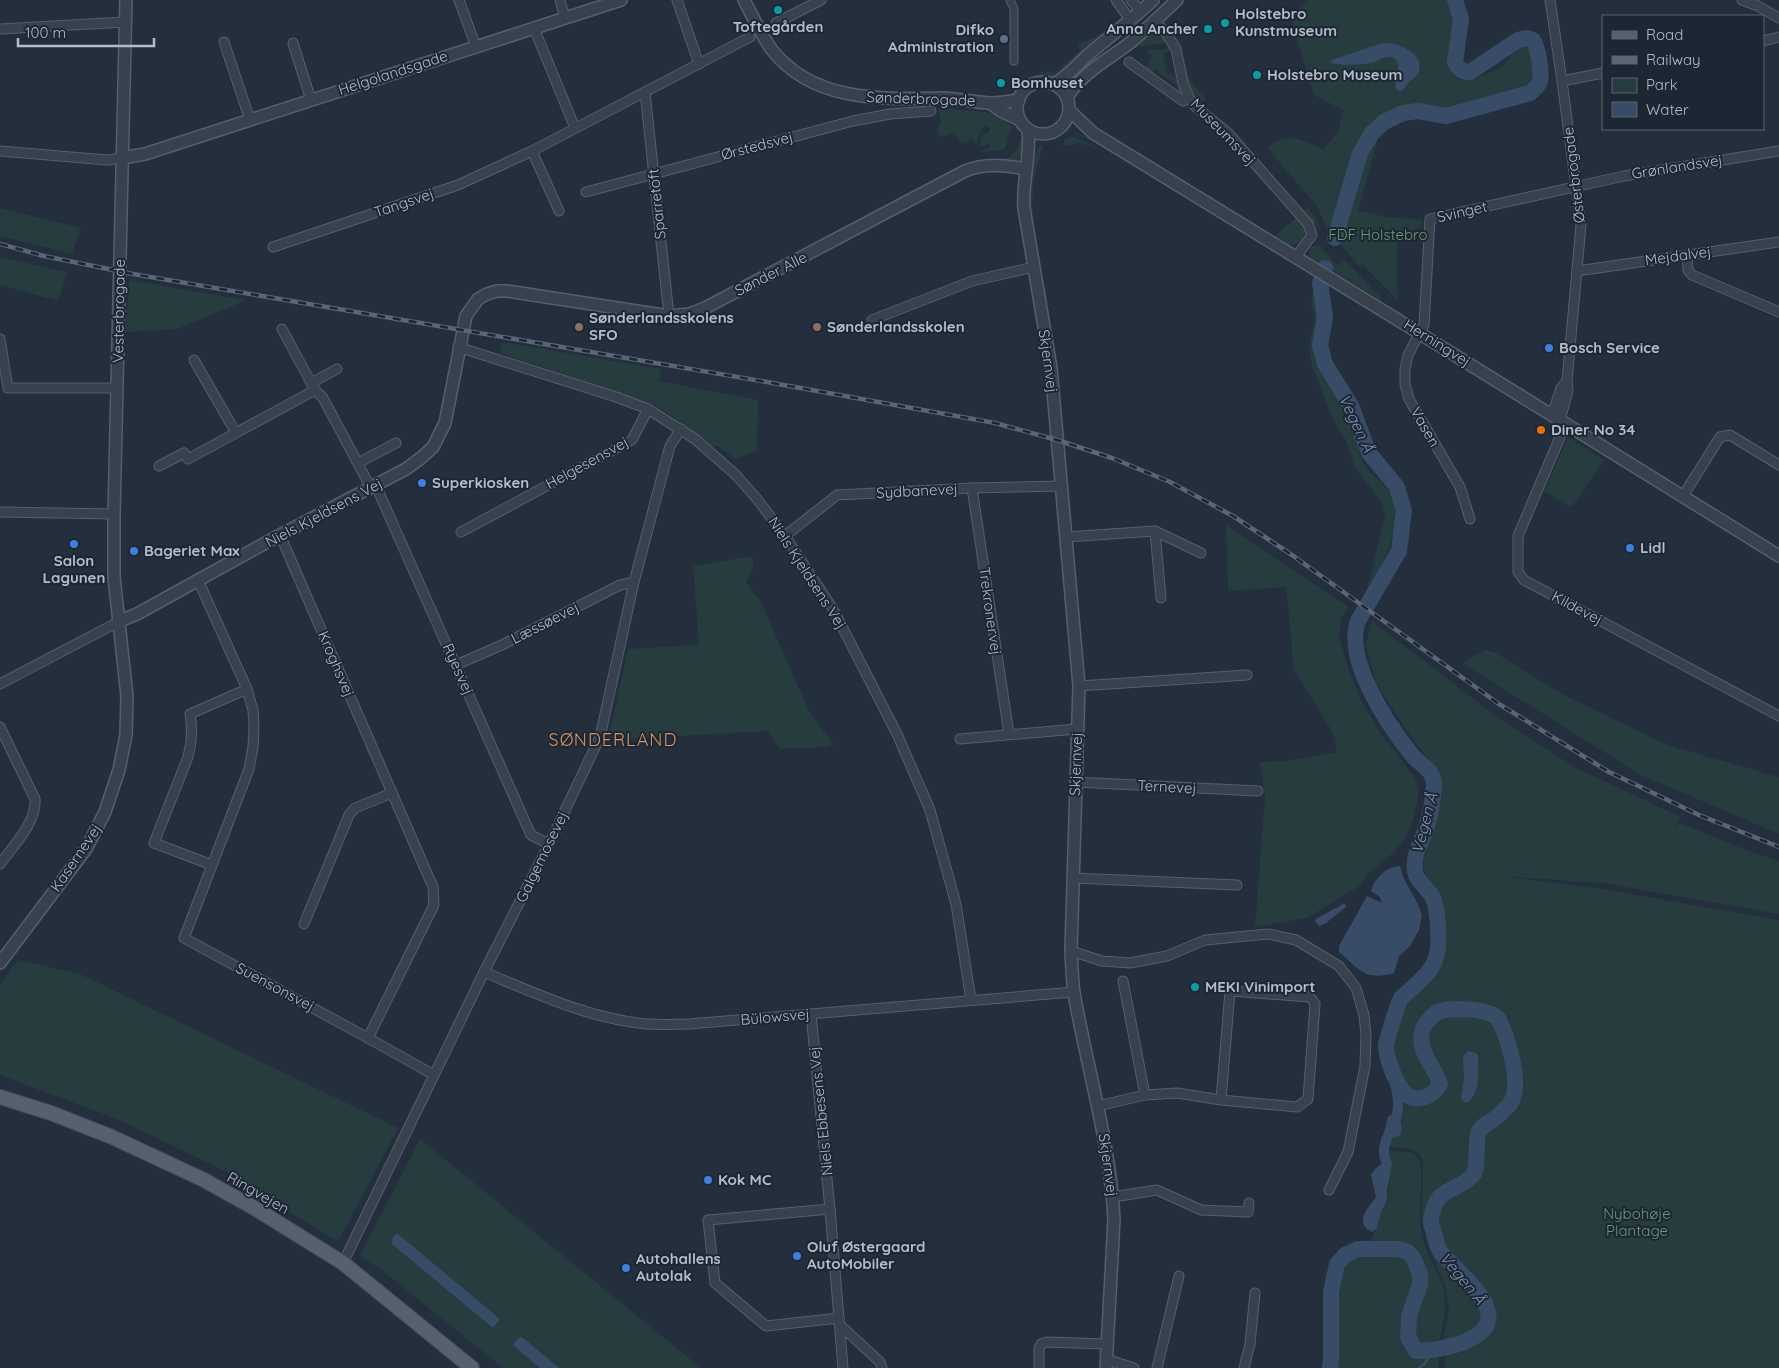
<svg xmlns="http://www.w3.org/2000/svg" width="1779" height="1368" font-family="Quicksand,sans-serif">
  <rect width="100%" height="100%" fill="#242f3e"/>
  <g fill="#263c3f">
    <path d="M1307 0H1452L1454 19 1450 67 1458 79 1472 80 1501 68 1519 46 1526 45 1530 50 1535 78 1527 88 1450 112 1402 110 1384 117 1358 211 1388 217 1421 220V227L1409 232 1397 239V299L1362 264 1360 267 1328 230 1316 205 1267 148C1287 130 1301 141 1323 149L1339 131 1343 110 1314 95 1290 16Z"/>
    <polygon points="1132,26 1131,30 1091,62 1071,83 1070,80 1086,63"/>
    <polygon points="1110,30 1058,76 1035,77 1025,81 1022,78 1038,75 1041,71 1044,73 1048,71 1054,73 1080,51 1078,45"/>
    <polygon points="1156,33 1164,37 1168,43 1141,46 1124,52 1124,51 1138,46 1150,35"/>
    <polygon points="1170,48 1171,50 1163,54 1168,75 1176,75 1183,97 1176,93 1177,86 1154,69 1152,75 1145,71 1148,63 1152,56 1145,50 1161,50"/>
    <path d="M1184 57 1189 78 1205 99 1199 104C1187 91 1185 74 1183 58Z"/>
    <path d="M938 108 985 112 1009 120 1008 124 1014 127C999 146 1019 150 983 152V150L990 147 989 144 982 146 980 145 981 136 990 131V126H983L976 144 972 139 962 144 953 133 940 137 937 128 941 124Z"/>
    <polygon points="1075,133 1090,138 1283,256 1282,257 1104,148 1089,139 1074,134"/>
    <path d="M1024 136C1027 155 1019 163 1001 161 1013 157 1017 150 1021 138Z"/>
    <polygon points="1072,136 1100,149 1079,143 1063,146 1065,139"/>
    <path d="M1040 145 1043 147C1031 183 1030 201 1036 238L1034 239C1030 209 1022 173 1040 145Z"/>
    <polygon points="1308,206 1315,218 1322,233 1303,211"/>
    <polygon points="0,208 81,228 72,254 0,236"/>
    <path d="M1296 218C1299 221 1302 224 1304 228 1307 237 1298 247 1288 245 1278 243 1268 234 1260 229L1261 228 1275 236Z"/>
    <polygon points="1319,245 1338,266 1345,260 1381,298 1380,300 1310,257 1309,252 1311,247"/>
    <polygon points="0,257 67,272 58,301 0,285"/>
    <path d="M1315 279C1316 285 1314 291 1316 298 1317 305 1320 312 1319 320 1318 339 1311 348 1320 368 1327 384 1341 397 1349 413 1357 428 1356 445 1362 461 1367 472 1385 484 1392 495 1408 521 1377 575 1365 599L1385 515 1383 505 1354 465 1346 440 1333 419 1312 366 1309 347 1315 318 1311 303Z"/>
    <polygon points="129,280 247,300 177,329 126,332"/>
    <polygon points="502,342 661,369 659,381 758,400 757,451 735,459 719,446 710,446 684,425 655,405 500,353"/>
    <polygon points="1568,437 1604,460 1571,508 1544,491"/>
    <polygon points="1226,525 1348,607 1341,619 1339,637 1348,667 1361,701 1382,735 1415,778 1419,792 1414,818 1405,839 1394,852 1367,875 1358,887 1307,918 1255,927 1265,797 1260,762 1286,761 1337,752 1332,731 1294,670 1286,587 1228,591"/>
    <polygon points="752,556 754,567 746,582 757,598 759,598 808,709 833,744 829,747 780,749 767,731 608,740 628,649 699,645 693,566"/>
    <path d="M1372 621 1500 719 1576 768 1681 817 1673 827 1680 823 1748 851 1779 861V914L1603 883 1500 876 1602 889 1779 920V1368H1445V1353C1480 1343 1486 1344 1497 1307 1491 1299 1485 1290 1478 1283 1463 1266 1438 1250 1436 1227 1432 1193 1464 1196 1476 1177 1483 1166 1477 1148 1482 1136 1485 1130 1496 1124 1502 1119 1526 1098 1520 1070 1512 1043 1509 1033 1507 1019 1499 1012 1493 1007 1485 1008 1477 1007 1469 1006 1459 1003 1451 1004 1435 1006 1417 1022 1416 1039 1415 1052 1427 1069 1432 1081 1429 1090 1425 1093 1416 1094L1410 1090 1397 1071 1392 1046 1403 1003 1435 975 1441 966 1442 899 1428 879 1423 866 1440 784 1439 777 1433 765 1406 730 1376 683 1366 644Z"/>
    <polygon points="1485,650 1496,653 1562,694 1667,745 1779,777 1779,834 1641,775 1470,668 1464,662"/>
    <polygon points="18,960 80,974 398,1128 338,1242 225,1171 117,1119 0,1075 0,985"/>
    <path d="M1461 1014 1487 1019 1492 1022C1496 1033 1511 1076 1510 1084 1508 1095 1502 1103 1495 1111 1489 1117 1479 1119 1475 1127 1467 1141 1475 1163 1466 1175 1456 1190 1427 1187 1425 1216 1424 1237 1441 1261 1456 1275 1463 1282 1473 1287 1478 1296 1484 1307 1485 1327 1473 1334 1465 1338 1452 1339 1443 1342L1449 1312 1446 1288 1427 1243 1422 1215 1423 1160C1418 1146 1400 1148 1386 1147L1388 1138 1390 1139 1400 1117 1398 1114 1400 1108 1396 1089C1413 1107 1417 1108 1441 1097L1444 1087V1076C1436 1065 1419 1048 1426 1033 1428 1028 1432 1023 1434 1019Z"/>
    <polygon points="420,1139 701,1368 503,1368 383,1271 360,1256"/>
    <path d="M1387 1151 1413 1153 1420 1161C1424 1183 1418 1207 1421 1230 1423 1250 1436 1265 1442 1283 1449 1303 1442 1325 1439 1344L1423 1348 1418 1347C1411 1338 1413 1320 1415 1309 1417 1300 1424 1292 1424 1283 1425 1275 1422 1268 1419 1260 1416 1253 1414 1249 1407 1246L1370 1244 1374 1232 1377 1228 1381 1212 1387 1200 1391 1166 1385 1152Z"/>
    <path d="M1370 1254H1405C1409 1260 1416 1271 1416 1279 1413 1308 1392 1329 1415 1358L1438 1356V1368H1333L1335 1358C1335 1337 1332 1289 1341 1272 1347 1260 1358 1256 1370 1254Z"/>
  </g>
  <g fill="#394c67">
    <path d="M1391 43C1403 46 1423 54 1419 71 1417 77 1412 79 1408 83 1405 87 1405 89 1400 91L1396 89C1393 80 1401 72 1397 62 1396 59 1392 56 1388 57 1383 57 1378 61 1374 62 1364 65 1340 66 1331 63L1332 60 1379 44Z"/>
    <path d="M1400 866 1403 877 1418 904 1422 916 1419 930 1410 946 1399 956 1394 973C1365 981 1360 970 1339 952V946L1367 896 1382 903 1380 897 1371 891C1375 877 1386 867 1400 866Z"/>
    <polygon points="1345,903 1346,907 1326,923 1319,926 1315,921 1316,919"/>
    <path d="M1468 1051 1476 1053 1478 1056C1478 1071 1481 1093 1467 1103L1464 1102 1461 1098 1464 1080 1463 1056Z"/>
    <polygon points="1398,1114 1400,1117 1402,1131 1399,1136 1390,1139 1384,1135 1388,1116"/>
    <path d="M1385 1152 1391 1170 1387 1190V1200L1381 1212 1377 1228 1372 1232C1353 1223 1369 1207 1376 1197L1371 1175 1374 1170 1384 1162 1382 1154Z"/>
    <path d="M398 1234 500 1319 493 1328 392 1244C392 1238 393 1235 398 1234Z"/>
    <polygon points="520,1337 522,1337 559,1368 540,1368 514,1346 514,1343"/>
  </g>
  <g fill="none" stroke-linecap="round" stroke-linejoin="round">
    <polyline stroke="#394c67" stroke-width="2.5" points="1419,1368 1425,1363 1432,1350"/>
    <path stroke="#394c67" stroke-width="10" d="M1387 1165C1386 1161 1384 1157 1384 1153 1383 1137 1397 1124 1398 1108 1399 1095 1394 1079 1391 1068"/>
    <g stroke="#394c67" stroke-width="16">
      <path d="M1335 238 1360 153 1372 133 1384 122 1403 113 1418 111 1446 116 1530 93C1534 90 1538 87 1540 81 1542 71 1538 48 1533 40L1526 38 1518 40 1470 72C1462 72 1459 70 1455 62L1461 19 1455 0"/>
      <path d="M1325 268 1320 283 1325 317 1320 345 1325 364 1351 406 1369 453 1397 487 1404 511 1399 551 1359 619C1342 657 1388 725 1412 755 1421 766 1435 770 1434 787 1433 800 1430 816 1426 828 1421 845 1413 852 1415 871 1416 880 1427 888 1432 896 1438 906 1439 936 1438 948 1435 970 1424 977 1409 991 1407 993 1403 996 1401 998 1398 1002 1387 1040 1386 1045 1386 1058 1395 1081 1403 1091 1414 1105 1433 1097 1440 1084 1435 1067 1417 1051 1422 1032 1423 1025 1432 1015 1438 1012 1450 1007 1492 1008 1499 1020 1508 1039 1523 1085 1510 1104 1507 1108 1501 1113 1497 1117 1490 1123 1481 1124 1478 1134 1475 1144 1479 1167 1473 1175 1465 1186 1445 1189 1439 1198 1435 1203 1432 1213 1431 1219 1430 1224 1433 1229 1434 1233 1436 1239 1437 1246 1440 1251 1455 1272 1516 1313 1474 1337 1460 1346 1432 1351 1416 1351L1408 1337 1409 1316 1420 1284V1274L1413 1258 1408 1252 1398 1249H1358L1345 1255 1337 1264 1331 1292V1360L1330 1368"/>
    </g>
    <defs>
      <polyline id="pedestrian" points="1010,0 1014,9 1014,61"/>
      <g id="minor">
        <polyline points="459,0 476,47"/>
        <polyline points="560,0 565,18"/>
        <polyline points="677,0 699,64"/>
        <polyline points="1116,0 1131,21"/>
        <polyline points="1131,0 1141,12"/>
        <polyline points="1550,0 1562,81 1581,225 1567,381 1568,391 1560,420"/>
        <polyline points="1742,0 1758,6 1779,18"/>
        <polyline points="1155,21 1166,33 1176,49 1183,83 1189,98 1196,107 1228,133 1308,224 1312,235 1296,257"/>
        <polyline points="776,23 821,0"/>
        <polyline points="534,28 575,128"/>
        <polyline points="0,29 125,22"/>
        <polyline points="1763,41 1779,37"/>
        <polyline points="224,42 250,120"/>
        <polyline points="293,43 311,100"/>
        <polyline points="1129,62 1183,101 1189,98"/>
        <polyline points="1562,81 1603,73"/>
        <polyline points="645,92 669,316"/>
        <polyline points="0,151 107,160 122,158"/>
        <polyline points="532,151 559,211"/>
        <polyline points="586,192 853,121 890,114 931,111"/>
        <polyline points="273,247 458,185 532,151 750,37"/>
        <polyline points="1687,255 1688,270 1692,275 1779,312"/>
        <polyline points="1577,271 1779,242"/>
        <polyline points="872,320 972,281 1034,267"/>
        <polyline points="0,339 8,388 117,388"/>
        <polyline points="458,347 616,397 648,409 695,439 736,475 757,499 785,536 833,609 897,734 930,810 956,904 971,1000"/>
        <polyline points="194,360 236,433"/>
        <polyline points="311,383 337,369"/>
        <polyline points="315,390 323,398 371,488"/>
        <polyline points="1552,415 1561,388 1567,381"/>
        <polyline points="1566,423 1518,536 1518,572 1524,580 1779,716"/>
        <polyline points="358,463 396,443"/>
        <polyline points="159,466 184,453 188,459 315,390 282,329"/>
        <polyline points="376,486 531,835 549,844"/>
        <polyline points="972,488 1009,734"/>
        <polyline points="1683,496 1720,437 1730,435 1779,465"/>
        <polyline points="0,512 114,514"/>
        <polyline points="1470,519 1460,487 1409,399 1405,384 1405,369 1408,355 1424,325 1430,219 1624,176 1779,151"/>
        <polyline points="1155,531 1161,598"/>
        <polyline points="461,532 632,440 648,409"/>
        <polyline points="280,535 433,887 434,905 368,1038"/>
        <polyline points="785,536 837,495 972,488 1062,486"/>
        <polyline points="1066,537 1155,531 1201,553"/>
        <polyline points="198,580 247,689 253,710 254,727 253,747 249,769 184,938 368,1038 434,1075"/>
        <polyline points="456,665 504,644 620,585 634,582"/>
        <polyline points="0,684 120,621"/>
        <polyline points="1079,686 1247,675"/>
        <path d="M0 727 35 799C37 822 13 846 0 864"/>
        <polyline points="960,739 1077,729"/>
        <polyline points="1075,782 1258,791"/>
        <path d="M212 865 154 843 188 757C192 742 193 730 190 714L247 689"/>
        <polyline points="1073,878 1237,885"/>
        <polyline points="304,924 349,815 355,808 392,793"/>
        <polyline points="1071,951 1102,961 1130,963 1167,956 1205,940 1268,934 1296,940 1339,966 1356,988 1364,1015 1366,1035 1365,1066 1348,1152 1329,1190"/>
        <path d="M484 972C537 994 590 1019 647 1024 661 1025 676 1024 689 1024L1074 992"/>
        <polyline points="1123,981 1145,1095"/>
        <polyline points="811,1014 830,1209 843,1368"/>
        <polyline points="1098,1106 1145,1095 1177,1093 1221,1100 1230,991 1310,997 1315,1004 1308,1099 1297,1107 1221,1100"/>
        <polyline points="1113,1197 1157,1190 1201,1210 1248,1212 1249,1203"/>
        <polyline points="830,1209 708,1220 715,1283 766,1326 839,1318"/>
        <polyline points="343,1263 484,972 549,844 600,737 634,582 670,446 681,429"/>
        <polyline points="840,1325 880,1362 882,1368"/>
        <polyline points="1106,1359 1134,1368"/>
        <polyline points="1039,1368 1039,1349 1041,1344 1047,1342 1106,1344"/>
        <polyline points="1157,1368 1179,1276"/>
        <polyline points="1244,1368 1250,1344 1255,1293"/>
      </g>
      <g id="tertiary">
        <path d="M744 0C753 17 761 35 772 50 814 103 883 99 943 98 959 98 976 103 992 103 1001 103 1010 101 1019 100"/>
        <circle cx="1043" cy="108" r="26"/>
        <path d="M1054 84C1067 77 1076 66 1087 56 1108 37 1132 20 1153 0"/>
        <path d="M1067 97C1083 72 1108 60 1131 42 1147 29 1162 14 1177 0"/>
        <polyline points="990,103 1001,111 1020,120"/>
        <polyline points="1070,111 1093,133 1398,320 1779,556"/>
        <path d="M1028 130C1031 156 1022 181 1024 208L1051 368 1079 686 1071 951C1072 965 1072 979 1074 993 1087 1069 1110 1141 1114 1219L1106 1368"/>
        <polyline points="122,158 145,154 621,0"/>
        <path d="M120 621 137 614 280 535 406 469 421 458 433 447 445 423 466 316 478 299 487 294 497 291H507L669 316 689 314 705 308 965 171C985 163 1004 165 1026 169"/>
        <polyline points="0,963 86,849 105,812 119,770 126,735 127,696 114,577 114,514 126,0"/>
      </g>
      <polyline id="primary" points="0,1097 51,1113 112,1137 204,1180 256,1209 343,1263 472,1368"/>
    </defs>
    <use href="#pedestrian" stroke="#565f6c" stroke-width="9"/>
    <use href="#minor" stroke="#565f6c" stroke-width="11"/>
    <use href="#tertiary" stroke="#565f6c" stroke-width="14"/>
    <use href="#primary" stroke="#414a57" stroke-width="16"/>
    <use href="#pedestrian" stroke="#38414e" stroke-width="7"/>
    <use href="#minor" stroke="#38414e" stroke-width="9"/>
    <use href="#tertiary" stroke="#38414e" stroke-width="11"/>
    <use href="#primary" stroke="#56606e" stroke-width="14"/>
    <defs>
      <polyline id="rail" points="0,244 44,256 133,274 767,382 995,423 1057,440 1112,458 1170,482 1233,516 1292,555 1499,704 1609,772 1699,815 1779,847"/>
    </defs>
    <use href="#rail" stroke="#5a6575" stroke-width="4.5"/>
    <use href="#rail" stroke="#1d2633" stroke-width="2.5" stroke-dasharray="8" stroke-linecap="butt"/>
  </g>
  <g fill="#0f9aa8" stroke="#1d2633" stroke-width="2">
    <circle cx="778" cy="10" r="5"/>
    <circle cx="1225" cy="23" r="5"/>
    <circle cx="1208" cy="29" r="5"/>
    <circle cx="1257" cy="75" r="5"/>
    <circle cx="1001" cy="83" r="5"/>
    <circle cx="1195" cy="987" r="5"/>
  </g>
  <circle fill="#5c6f8a" stroke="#1d2633" stroke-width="2" cx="1004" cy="39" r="5"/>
  <g fill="#8d6e63" stroke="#1d2633" stroke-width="2">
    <circle cx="579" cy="327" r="5"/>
    <circle cx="817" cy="327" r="5"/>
  </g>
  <g fill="#3f7fe0" stroke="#1d2633" stroke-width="2">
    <circle cx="1549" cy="348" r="5"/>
    <circle cx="422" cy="483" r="5"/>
    <circle cx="74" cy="544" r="5"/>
    <circle cx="1630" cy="548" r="5"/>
    <circle cx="134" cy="551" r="5"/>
    <circle cx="708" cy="1180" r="5"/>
    <circle cx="797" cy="1256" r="5"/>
    <circle cx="626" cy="1268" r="5"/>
  </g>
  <circle fill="#e8710a" stroke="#1d2633" stroke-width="2" cx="1541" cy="430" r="5"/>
  <g text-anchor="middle" stroke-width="4" stroke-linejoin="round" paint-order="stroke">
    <g font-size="15" font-weight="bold" fill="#b4bcc9" stroke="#1d2633" text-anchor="start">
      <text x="1235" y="19">Holstebro<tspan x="1235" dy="17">Kunstmuseum</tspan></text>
      <text x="778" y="32" text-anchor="middle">Toftegården</text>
      <text x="1198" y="34" text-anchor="end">Anna Ancher</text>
      <text x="994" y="35" text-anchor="end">Difko<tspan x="994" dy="17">Administration</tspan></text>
      <text x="1267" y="80">Holstebro Museum</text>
      <text x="1011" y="88">Bomhuset</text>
      <text x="589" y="323">Sønderlandsskolens<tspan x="589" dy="17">SFO</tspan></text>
      <text x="827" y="332">Sønderlandsskolen</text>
      <text x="1559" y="353">Bosch Service</text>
      <text x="1551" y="435">Diner No 34</text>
      <text x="432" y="488">Superkiosken</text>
      <text x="1640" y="553">Lidl</text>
      <text x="144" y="556">Bageriet Max</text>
      <text x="74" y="566" text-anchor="middle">Salon<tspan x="74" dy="17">Lagunen</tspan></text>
      <text x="1205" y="992">MEKI Vinimport</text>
      <text x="718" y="1185">Kok MC</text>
      <text x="807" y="1252">Oluf Østergaard<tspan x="807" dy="17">AutoMobiler</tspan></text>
      <text x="636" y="1264">Autohallens<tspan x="636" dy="17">Autolak</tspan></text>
    </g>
    <g font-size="15" fill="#b4bcc9" stroke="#1d2633">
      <text transform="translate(393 73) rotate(-18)" y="5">Helgolandsgade</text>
      <text transform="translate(921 99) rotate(2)" y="5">Sønderbrogade</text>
      <text transform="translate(1223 132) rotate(46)" y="5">Museumsvej</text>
      <text transform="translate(757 146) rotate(-15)" y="5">Ørstedsvej</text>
      <text transform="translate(1677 167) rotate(-9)" y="5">Grønlandsvej</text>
      <text transform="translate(1574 175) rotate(-97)" y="5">Østerbrogade</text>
      <text transform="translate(404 203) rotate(-19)" y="5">Tangsvej</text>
      <text transform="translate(657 204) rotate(-96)" y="5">Sparretoft</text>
      <text transform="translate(1462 212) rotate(-13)" y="5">Svinget</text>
      <text transform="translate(1678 256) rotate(-8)" y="5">Mejdalvej</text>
      <text transform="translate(771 274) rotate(-27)" y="5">Sønder Alle</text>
      <text transform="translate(119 311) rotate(-89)" y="5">Vesterbrogade</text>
      <text transform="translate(1437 343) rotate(32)" y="5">Herningvej</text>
      <text transform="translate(1048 361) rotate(82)" y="5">Skjernvej</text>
      <text transform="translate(1425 427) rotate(60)" y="5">Vasen</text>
      <text transform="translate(587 463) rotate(-29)" y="5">Helgesensvej</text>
      <text transform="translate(917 491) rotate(-3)" y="5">Sydbanevej</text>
      <text transform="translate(324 513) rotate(-28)" y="5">Niels Kjeldsens Vej</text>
      <text transform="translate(807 573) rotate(57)" y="5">Niels Kjeldsens Vej</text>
      <text transform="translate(1577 608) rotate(28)" y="5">Kildevej</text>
      <text transform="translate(990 611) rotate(82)" y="5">Trekronervej</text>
      <text transform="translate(545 623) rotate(-27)" y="5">Læssøevej</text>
      <text transform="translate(336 664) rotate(67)" y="5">Kroghsvej</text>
      <text transform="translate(458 669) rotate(66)" y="5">Ryesvej</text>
      <text transform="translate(1076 764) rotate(-88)" y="5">Skjernvej</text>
      <text transform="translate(1167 787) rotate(3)" y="5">Ternevej</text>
      <text transform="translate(542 857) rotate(-64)" y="5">Galgemosevej</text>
      <text transform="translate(76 858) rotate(-56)" y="5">Kasernevej</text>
      <text transform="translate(275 987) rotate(28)" y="5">Suensonsvej</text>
      <text transform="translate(775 1017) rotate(-5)" y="5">Bülowsvej</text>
      <text transform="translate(821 1111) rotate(-96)" y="5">Niels Ebbesens Vej</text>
      <text transform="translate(1108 1165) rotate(82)" y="5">Skjernvej</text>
      <text transform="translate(258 1193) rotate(30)" y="5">Ringvejen</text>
    </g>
    <g font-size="15" fill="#6b9a76" stroke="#1d2633">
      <text x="1378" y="240">FDF Holstebro</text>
      <text x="1637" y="1219">Nybohøje<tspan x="1637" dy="17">Plantage</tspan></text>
    </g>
    <g font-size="16" font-style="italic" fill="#7c92b1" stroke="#1d2633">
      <text transform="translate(1357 423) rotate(65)" y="6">Vegen Å</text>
      <text transform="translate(1424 823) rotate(-75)" y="6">Vegen Å</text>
      <text transform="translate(1463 1278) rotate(51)" y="6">Vegen Å</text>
    </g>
    <g font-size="18" letter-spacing="1" fill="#d59563" stroke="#1d2633">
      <text x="613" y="746">SØNDERLAND</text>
    </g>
  </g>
  <rect x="1602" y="15" width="162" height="115" fill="#1d2633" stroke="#59626f"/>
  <rect x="1612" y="31" width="25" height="8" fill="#56606e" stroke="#59626f"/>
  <text x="1646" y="40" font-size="15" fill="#b4bcc9">Road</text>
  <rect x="1612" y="56" width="25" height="8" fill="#5a6575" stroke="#59626f"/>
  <text x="1646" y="65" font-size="15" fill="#b4bcc9">Railway</text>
  <rect x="1612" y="78" width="25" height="15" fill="#263c3f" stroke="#59626f"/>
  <text x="1646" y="90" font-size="15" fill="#b4bcc9">Park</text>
  <rect x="1612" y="102" width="25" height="15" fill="#394c67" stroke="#59626f"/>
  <text x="1646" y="115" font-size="15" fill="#b4bcc9">Water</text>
  <path d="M18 38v8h136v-8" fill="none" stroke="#b4bcc9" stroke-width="2.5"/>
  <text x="25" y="38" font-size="15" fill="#b4bcc9" stroke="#1d2633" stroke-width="4" paint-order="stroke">100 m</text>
</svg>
